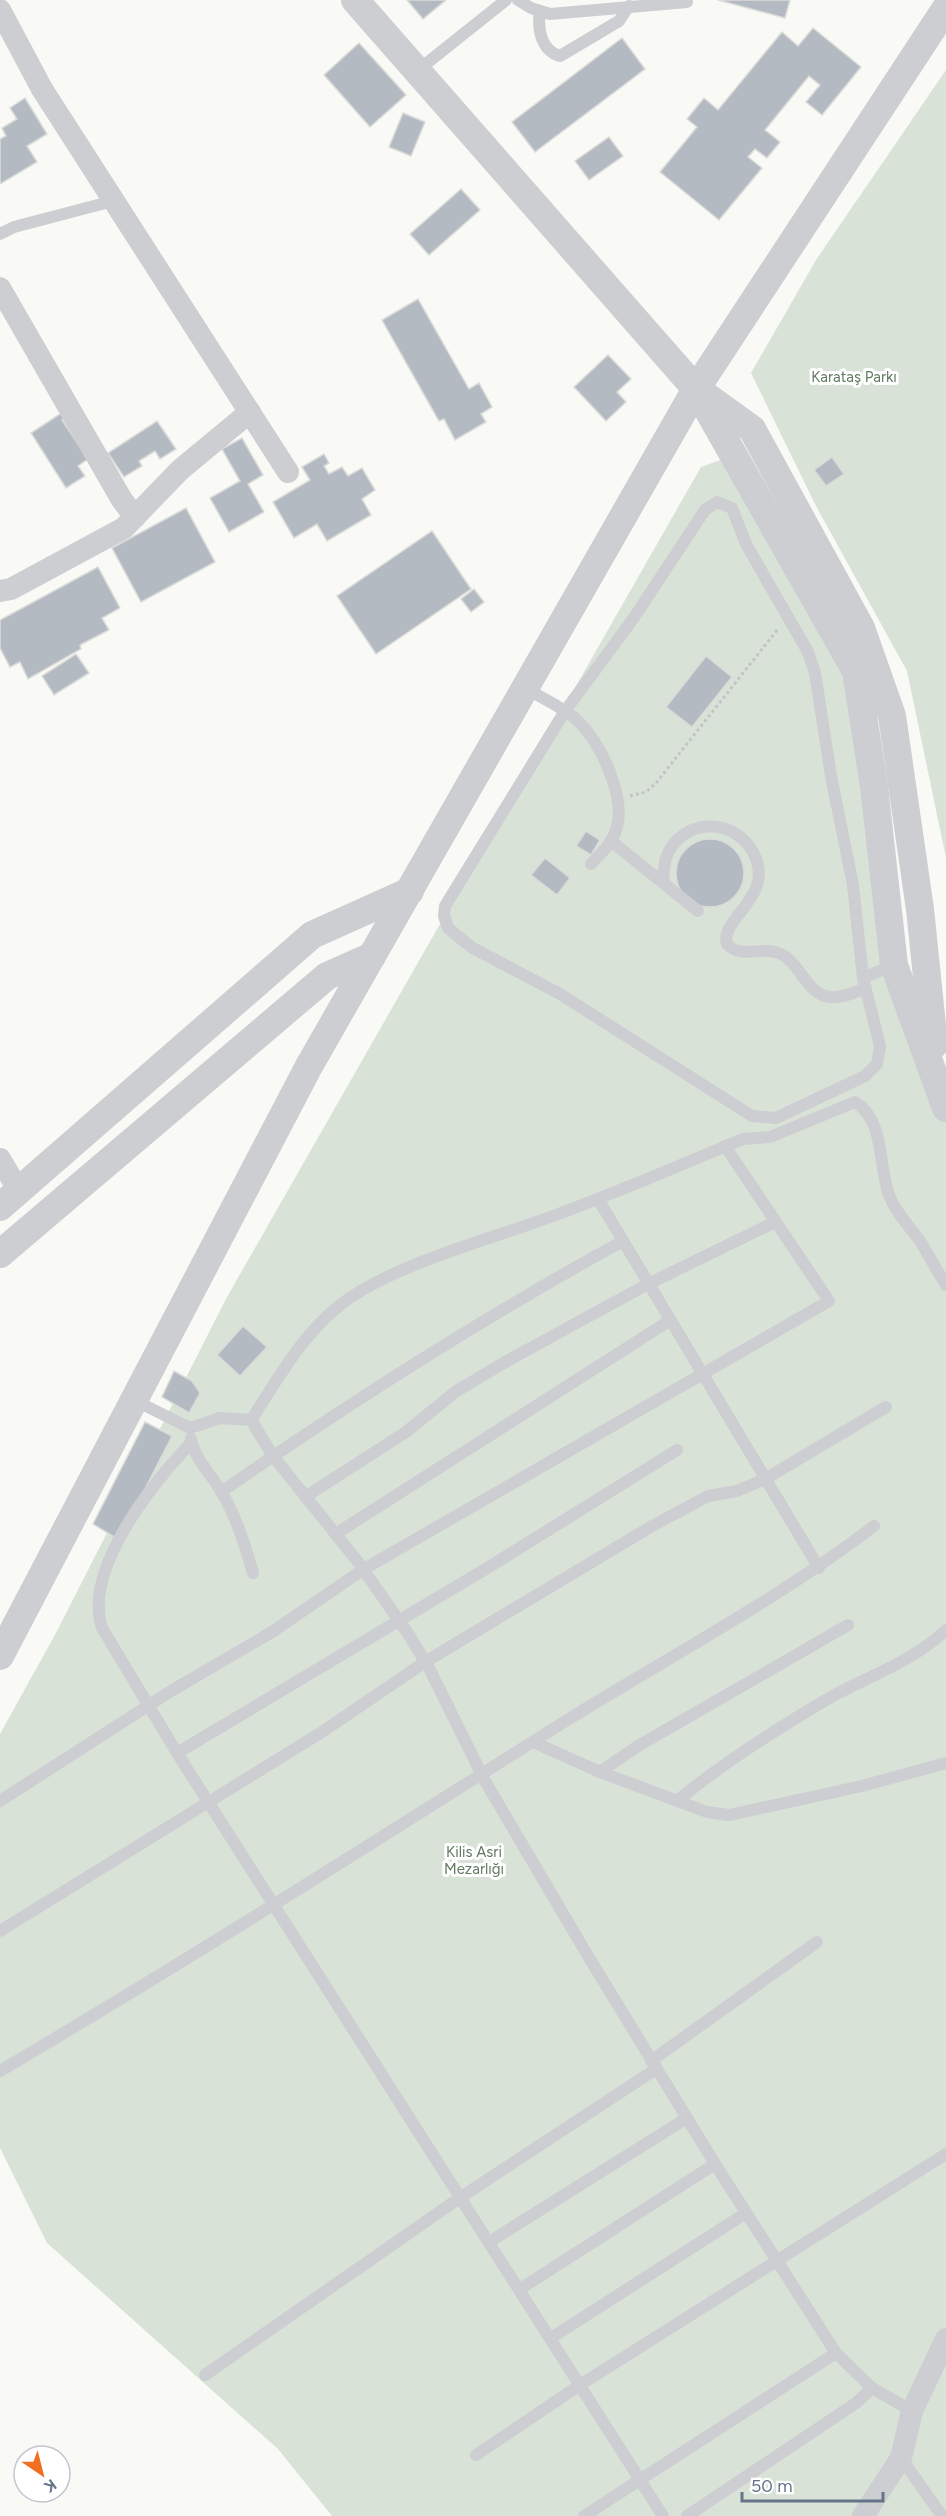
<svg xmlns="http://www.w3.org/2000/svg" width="946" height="2516" font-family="Figtree,sans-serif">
  <rect width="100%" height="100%" fill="#f9f9f6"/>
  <g fill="#d9e2d7">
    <polygon points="946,70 946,858 907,671 816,506 751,373 816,260"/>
    <polygon points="740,453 858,675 899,977 946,1091 946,2516 332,2516 278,2449 47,2243 0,2148 0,1734 56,1633 227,1297 701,467"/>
  </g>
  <g fill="#b4bac1" stroke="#dbdbd9" stroke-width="1.5">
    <polygon points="407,0 446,0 423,19"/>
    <polygon points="718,0 790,0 785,18"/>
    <polygon points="813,28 861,67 822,115 806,102 820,85 809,76 765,130 780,142 767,158 755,149 748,157 762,168 719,220 660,172 697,127 687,119 704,98 718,110 782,32 798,46"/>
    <polygon points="622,38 645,69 535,152 512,122"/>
    <polygon points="359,43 406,95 370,127 324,75"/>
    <polygon points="25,98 47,134 27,146 37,162 0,184 0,139 6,136 2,128 17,119 10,108"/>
    <polygon points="403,113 425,122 411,156 389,147"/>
    <polygon points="609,137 623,156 589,180 575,161"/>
    <polygon points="461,189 480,210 429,255 410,234"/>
    <polygon points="418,299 469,389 479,383 492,407 481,414 486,422 455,440 444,419 439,421 382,320"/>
    <polygon points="608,355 631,379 617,392 626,402 606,421 574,387"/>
    <polygon points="66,410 69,415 62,420 88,459 78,466 85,476 66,488 31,433"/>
    <polygon points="157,421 176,449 160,459 155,451 139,461 142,466 124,477 108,453"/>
    <polygon points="242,438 263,475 248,484 264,512 229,532 210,498 240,481 222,449"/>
    <polygon points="324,454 329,463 324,466 329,474 342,467 348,476 362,468 375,490 362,499 371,515 327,541 317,524 294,538 273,502 310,480 302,467"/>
    <polygon points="832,457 844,474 826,486 814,470"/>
    <polygon points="186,508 215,562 141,602 112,548"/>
    <polygon points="432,531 471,589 376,654 337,596"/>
    <polygon points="98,567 120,608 102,618 109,630 80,645 81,649 28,679 20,662 10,667 0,648 0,620"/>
    <polygon points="474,589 484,602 471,612 461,599"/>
    <polygon points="76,654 89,673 54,695 42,676"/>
    <polygon points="706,656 732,677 692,727 666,707"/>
    <polygon points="586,831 600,840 591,855 576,846"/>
    <circle cx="710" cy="873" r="34"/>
    <polygon points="545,858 570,878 557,895 531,875"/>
    <polygon points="243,1326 267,1347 240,1376 217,1355"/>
    <polygon points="174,1371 192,1381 200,1393 189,1413 162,1397"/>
    <polygon points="145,1422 172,1436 119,1540 93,1524"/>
  </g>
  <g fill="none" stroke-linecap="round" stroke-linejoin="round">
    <polyline stroke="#c2c4c7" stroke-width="3" stroke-dasharray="3 3" stroke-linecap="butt" points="630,796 646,792 656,783 778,629"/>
    <g stroke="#ccced2" stroke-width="12">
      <polyline points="518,0 531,8 550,14 687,2"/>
      <path d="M540 12C537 30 542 51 560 56L619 21 629 6"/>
      <polyline points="417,71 506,0"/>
      <polyline points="0,234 14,227 113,201"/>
      <polygon points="717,502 732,508 746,544 808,652 815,673 831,776 853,885 863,978 880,1046 877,1064 865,1076 776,1118 752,1116 560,994 471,947 448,928 444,916 445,906 565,711 633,619 705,510"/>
      <path d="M525 688C542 698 562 707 577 720 601 743 627 798 616 830 612 844 600 854 591 864"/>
      <polyline points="611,841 698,911"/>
      <path d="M663 881C664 874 664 865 666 858 680 818 733 816 753 852 777 897 719 918 727 944 742 960 763 945 781 954 800 963 806 993 829 997 841 999 855 992 866 988"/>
      <polyline points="863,978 894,965"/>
      <polyline points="598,1199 819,1568"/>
      <polyline points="134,1400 190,1428"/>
      <path d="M251 1420C278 1379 301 1336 340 1305 393 1264 489 1240 553 1216 617 1193 680 1165 743 1139L770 1137 855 1102C885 1120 878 1165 889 1195 896 1213 909 1226 920 1241 929 1255 937 1271 946 1285"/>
      <polyline points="190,1428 220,1418 251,1420 273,1456 358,1562 407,1632 429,1668 485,1781 588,1956 715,2164 836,2353 872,2388 912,2411"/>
      <path d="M191 1439C194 1458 211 1474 221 1491 236 1516 245 1545 253 1573"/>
      <path d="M191 1443C152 1484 83 1569 102 1628L177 1753 663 2516"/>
      <path d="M221 1492C351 1402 484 1317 623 1241"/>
      <polyline points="305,1497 406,1432 455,1392 507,1361 648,1284 775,1222"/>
      <polyline points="337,1533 669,1321"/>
      <polyline points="533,1742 600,1772 707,1812 729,1815 862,1786 946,1763"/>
      <polyline points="177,1753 489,1567 677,1450"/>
      <polyline points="600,1772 638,1746 848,1625"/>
      <path d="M678 1800C726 1761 778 1728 831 1697 871 1675 912 1662 946 1630"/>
      <polyline points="0,1801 171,1691 272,1632 364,1569 829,1301 725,1146"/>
      <polyline points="0,1931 322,1732 425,1662 652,1526 708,1496 737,1491 765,1479 886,1407"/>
      <polyline points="651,2061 817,1942"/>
      <path d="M0 2071C190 1959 377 1840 564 1722 667 1658 777 1600 874 1526"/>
      <polyline points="489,2242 687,2118"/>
      <polyline points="520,2289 715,2164"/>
      <polyline points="551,2338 746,2213"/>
      <polyline points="205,2375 461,2197 656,2069"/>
      <polyline points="476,2455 580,2385 946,2154"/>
      <polyline points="901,2458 942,2516"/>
      <polyline points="584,2516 836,2353"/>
      <polyline points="687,2516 856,2403 872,2388"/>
    </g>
    <g stroke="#ccced2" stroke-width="22">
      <polyline points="0,10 42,89 288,472"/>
      <polyline points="0,288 122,500 135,517"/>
      <polyline points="0,591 11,589 124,528 180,470 250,412"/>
      <polyline points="0,1159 19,1191"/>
      <polyline points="863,2516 901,2458 912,2411 946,2339"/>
    </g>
    <g stroke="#ccced2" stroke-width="28">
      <polyline points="355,0 696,389 856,671 874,786 894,965 946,1108"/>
      <polyline points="705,395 752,429 861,628 892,716 920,909 934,1045"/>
      <polyline points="0,1207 312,935 410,891"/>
      <polyline points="0,1254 327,976 372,956"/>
      <polyline points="0,1656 309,1066 696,389 946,8"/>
    </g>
  </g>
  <g text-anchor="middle" stroke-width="6" stroke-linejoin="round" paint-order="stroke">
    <g font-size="15" fill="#637a61" stroke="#fff">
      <text x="854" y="382">Karataş Parkı</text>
      <text x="474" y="1857">Kilis Asri<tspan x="474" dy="17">Mezarlığı</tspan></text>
    </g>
  </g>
  <g transform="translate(42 2474) rotate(145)"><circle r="28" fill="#ffffff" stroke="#c2c7d0" stroke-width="1.5"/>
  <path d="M0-4.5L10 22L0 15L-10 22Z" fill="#f16f1f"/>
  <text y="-9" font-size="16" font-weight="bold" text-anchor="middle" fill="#66748a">K</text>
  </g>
  <path d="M742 2492v9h141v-9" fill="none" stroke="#66748a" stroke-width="3"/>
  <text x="751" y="2492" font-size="18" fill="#66748a" stroke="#ffffff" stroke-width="4.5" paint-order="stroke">50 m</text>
</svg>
